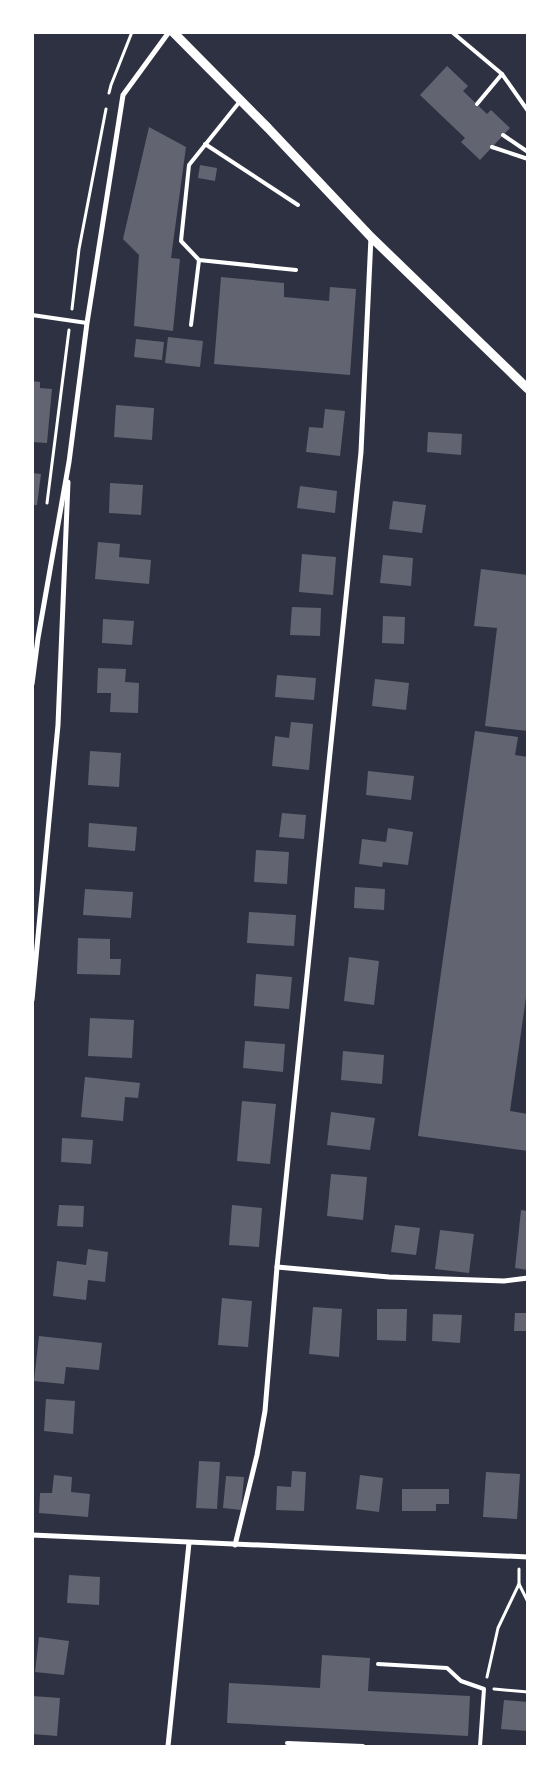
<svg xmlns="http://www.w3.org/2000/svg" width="560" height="1779" font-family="Montserrat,sans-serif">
  <rect width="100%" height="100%" fill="#2d3142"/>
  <g fill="#626471">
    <polygon points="447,66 468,86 463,91 487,114 491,110 510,128 480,160 461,142 465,138 420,95"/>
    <polygon points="149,127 186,147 171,258 180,259 173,331 134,326 139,255 123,239"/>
    <polygon points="200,165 217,168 215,181 198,178"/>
    <polygon points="221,277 284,283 284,297 329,301 330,287 356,289 350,375 214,364"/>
    <polygon points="168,337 203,341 200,367 165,363"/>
    <polygon points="136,339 164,342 162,360 134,357"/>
    <polygon points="32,381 40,382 40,388 52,389 47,443 32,442"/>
    <polygon points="116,405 154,408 152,440 114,437"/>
    <polygon points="325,409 345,411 340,456 306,452 309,427 323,428"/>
    <polygon points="428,432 462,434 461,455 427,452"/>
    <polygon points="32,473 41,474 37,505 32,505"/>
    <polygon points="110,483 143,485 141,515 109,513"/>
    <polygon points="300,486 337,491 335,513 297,508"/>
    <polygon points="393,501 426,505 422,533 389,529"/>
    <polygon points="98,542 120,544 119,557 151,560 149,584 95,579"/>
    <polygon points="302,554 336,557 333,595 299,592"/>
    <polygon points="383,555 413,558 411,586 380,583"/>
    <polygon points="481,569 528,575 528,731 485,726 497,628 474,626"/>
    <polygon points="292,607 321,608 320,636 290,635"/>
    <polygon points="383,616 405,617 404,644 382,643"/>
    <polygon points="103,619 134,621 132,645 102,643"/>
    <polygon points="98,668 126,669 125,682 139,683 138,713 110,712 111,693 97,693"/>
    <polygon points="277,675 316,678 314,700 275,697"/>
    <polygon points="375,679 409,683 406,710 372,706"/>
    <polygon points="291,722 313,724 309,770 272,766 275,736 289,738"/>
    <polygon points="475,731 518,737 515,755 528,757 528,983 510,1111 528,1114 528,1151 418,1136"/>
    <polygon points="90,751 121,753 119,787 88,785"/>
    <polygon points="368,771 414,776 411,800 366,795"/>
    <polygon points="282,813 306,815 304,839 279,837"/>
    <polygon points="89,823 137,827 135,851 88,847"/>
    <polygon points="388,828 413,832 408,865 383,862 382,867 359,864 362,839 386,842"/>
    <polygon points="256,850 289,852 287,884 254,882"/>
    <polygon points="355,887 385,889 384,910 354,908"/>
    <polygon points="85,889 133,892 131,918 83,915"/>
    <polygon points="249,912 296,915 294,946 247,943"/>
    <polygon points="78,938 110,939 110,959 121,959 120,975 77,974"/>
    <polygon points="349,957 379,961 374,1005 344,1001"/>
    <polygon points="256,974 292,977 289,1009 254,1006"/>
    <polygon points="90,1018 134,1020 132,1058 88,1056"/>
    <polygon points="245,1041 285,1044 283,1072 243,1068"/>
    <polygon points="343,1051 384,1055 382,1084 341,1080"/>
    <polygon points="85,1077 140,1083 138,1098 125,1097 123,1121 81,1117"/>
    <polygon points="242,1101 276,1104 270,1164 237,1161"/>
    <polygon points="331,1112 375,1118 370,1150 327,1145"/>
    <polygon points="62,1138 93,1140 91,1164 61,1162"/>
    <polygon points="331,1174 367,1177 363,1220 327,1216"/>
    <polygon points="59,1205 84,1206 83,1227 57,1226"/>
    <polygon points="232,1205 262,1208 259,1247 229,1245"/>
    <polygon points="521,1210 528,1211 528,1270 515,1268"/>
    <polygon points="395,1225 420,1228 416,1255 391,1252"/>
    <polygon points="440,1230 474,1234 469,1273 435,1269"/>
    <polygon points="88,1249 108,1252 105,1282 88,1280 86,1300 53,1296 57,1261 86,1265"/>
    <polygon points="222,1298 252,1301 248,1347 218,1345"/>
    <polygon points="313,1307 342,1309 339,1357 309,1354"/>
    <polygon points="377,1309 407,1309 406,1341 377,1340"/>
    <polygon points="515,1313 528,1313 528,1331 514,1331"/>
    <polygon points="433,1314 462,1315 460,1343 432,1341"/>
    <polygon points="39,1336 102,1343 99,1370 66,1367 64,1384 34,1381"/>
    <polygon points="46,1399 75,1401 73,1434 44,1431"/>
    <polygon points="199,1461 220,1462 217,1509 196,1508"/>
    <polygon points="292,1471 306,1472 304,1511 276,1510 277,1486 291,1487"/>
    <polygon points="486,1472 520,1474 517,1519 483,1517"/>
    <polygon points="54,1475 72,1477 71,1492 90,1494 88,1517 39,1513 40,1493 52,1493"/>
    <polygon points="360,1475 383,1478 379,1512 356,1509"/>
    <polygon points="226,1476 244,1477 241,1510 223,1508"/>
    <polygon points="402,1489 449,1489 449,1504 436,1504 436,1511 402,1511"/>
    <polygon points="69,1575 100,1577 99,1605 67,1603"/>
    <polygon points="39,1637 69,1641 64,1675 35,1672"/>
    <polygon points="322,1655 370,1658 368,1691 470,1696 468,1736 227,1723 229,1683 320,1688"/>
    <polygon points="32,1696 60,1698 57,1736 32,1734"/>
    <polygon points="504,1700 528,1702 528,1731 501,1729"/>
  </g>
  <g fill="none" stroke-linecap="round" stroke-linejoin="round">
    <g stroke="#fff" stroke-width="3">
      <polyline points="109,93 111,85 132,32"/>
      <polyline points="72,309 79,249 106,109"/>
      <polyline points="47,503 69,330"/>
      <polyline points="519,1569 519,1584 528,1602"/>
      <polyline points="487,1677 498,1628 519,1584"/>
      <polyline points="494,1689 528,1692"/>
    </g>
    <g stroke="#fff" stroke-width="4">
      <polyline points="452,32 502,74 477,104"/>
      <polyline points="502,74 528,111"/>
      <polyline points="241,100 189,165 181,241 199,260 296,270"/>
      <polyline points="503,135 528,152"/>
      <polyline points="205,144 298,205"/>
      <polyline points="492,147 528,159"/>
      <polyline points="32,315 87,323"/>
      <polyline points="191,325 199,260"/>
      <polyline points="378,1664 447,1668 461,1681 484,1689 480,1746"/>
      <polyline points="287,1743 363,1746"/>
    </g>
    <g stroke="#fff" stroke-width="5">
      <polyline points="32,684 38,638 69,462 87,323 123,95 169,32"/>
      <polyline points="32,1000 58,725 68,482"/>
      <polyline points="277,1267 389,1277 504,1281 528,1278"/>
      <polyline points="32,1535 528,1557"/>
      <polyline points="235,1545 257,1455 265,1411 277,1267 361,452 371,237"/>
      <polyline points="168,1746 189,1543"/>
    </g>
    <polyline stroke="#fff" stroke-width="9" points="173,32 268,128 371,237 528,389"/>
  </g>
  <rect width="560" height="1779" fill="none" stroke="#ffffff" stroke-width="68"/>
</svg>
